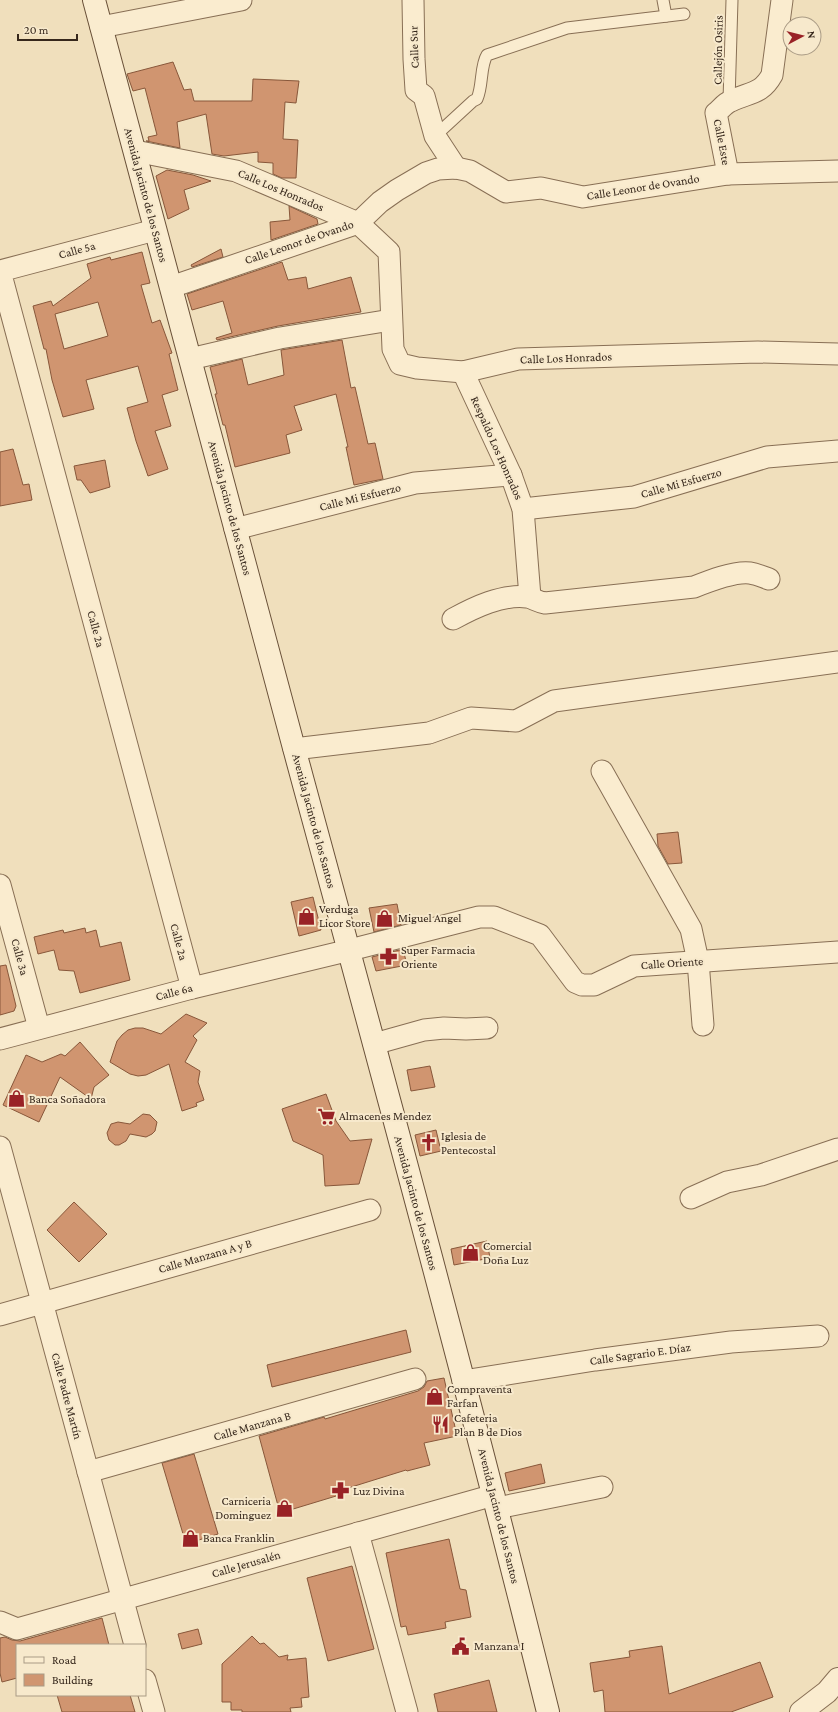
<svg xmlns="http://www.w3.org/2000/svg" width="838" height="1712" font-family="'Crimson Pro',serif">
  <rect width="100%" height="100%" fill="#f0dfbc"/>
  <g fill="#d09570" stroke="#88573a" fill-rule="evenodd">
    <polygon points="173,62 184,90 191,89 194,101 252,101 253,79 299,81 296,103 285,102 283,139 298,140 296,178 282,178 273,174 273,163 258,162 258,152 224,156 212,154 206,114 177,122 180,148 146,141 149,141 148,137 157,135 145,88 133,91 127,74"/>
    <polygon points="167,170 193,175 211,181 184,190 189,209 168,219 156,176"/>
    <polygon points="289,206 317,219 318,224 271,240 270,222 290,220"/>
    <polygon points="221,249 223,257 192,267 191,265"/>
    <path d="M142 252 150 283 141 285 152 323 160 320 172 353 169 354 178 390 162 395 171 426 155 431 168 469 148 476 136 441 127 408 148 402 138 366 86 380 94 409 63 417 52 380 46 349H44L33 306 51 301 53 306 91 278 87 264 110 257 111 260ZM98 302 108 336 64 349 55 314Z"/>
    <polygon points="282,262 288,280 306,277 308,289 351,277 361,312 278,326 217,340 216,338 232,333 223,301 192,310 187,294"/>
    <polygon points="342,340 351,388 355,387 368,444 375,443 383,479 354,485 346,447 348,447 336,394 294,406 302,430 286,435 290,453 235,467 225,425 223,425 215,394 217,394 210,367 242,359 248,385 284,375 281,350"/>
    <polygon points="13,449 23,485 29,484 32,500 0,506 0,452"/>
    <polygon points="105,460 110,487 90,493 81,480 77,480 74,466"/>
    <polygon points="678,832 682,863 668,864 658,846 657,834"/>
    <polygon points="313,897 321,930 299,936 291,902"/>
    <polygon points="397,904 401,925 374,932 369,908"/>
    <polygon points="85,928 86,933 96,930 100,947 121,942 130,980 80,993 74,971 59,970 54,950 38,954 34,937 63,930 64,933"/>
    <polygon points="403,949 407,965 376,971 372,957"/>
    <polygon points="6,965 16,1006 14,1011 0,1015 0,966"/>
    <polygon points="186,1014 207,1023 193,1036 197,1040 185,1062 200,1071 198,1082 204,1100 196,1103 197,1106 182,1111 169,1064 146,1075 138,1076 130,1074 110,1062 117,1041 122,1035 128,1030 135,1028 143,1028 161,1034"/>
    <polygon points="80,1042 109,1075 94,1087 91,1099 60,1077 39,1122 3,1105 26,1055 42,1062 61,1054 65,1056"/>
    <polygon points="430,1066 435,1087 411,1091 407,1070"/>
    <polygon points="326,1094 336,1121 350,1141 372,1139 359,1184 325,1186 323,1155 293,1141 282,1109"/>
    <polygon points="143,1114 150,1115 157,1122 155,1131 152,1134 146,1137 130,1134 126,1141 119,1145 115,1145 109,1140 107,1133 111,1124 118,1122 130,1124"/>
    <polygon points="436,1130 441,1151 420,1156 415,1135"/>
    <polygon points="74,1202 107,1234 79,1262 47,1230"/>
    <polygon points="487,1241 490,1258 454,1265 451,1249"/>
    <polygon points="406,1330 411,1352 272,1387 267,1365"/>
    <polygon points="444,1378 457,1436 424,1443 430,1465 407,1471 406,1470 345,1489 346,1493 280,1513 259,1436 324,1417 325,1419 418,1391 424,1387 427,1381"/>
    <polygon points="194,1454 218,1534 186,1544 162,1463"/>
    <polygon points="541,1464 545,1483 509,1491 505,1473"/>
    <polygon points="449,1539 460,1589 466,1590 471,1617 445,1622 446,1628 408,1635 406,1626 401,1627 386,1553"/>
    <polygon points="352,1566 374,1649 328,1661 307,1578"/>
    <polygon points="102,1618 109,1645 17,1645 17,1678 2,1682 0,1673 0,1638 5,1637 12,1640 20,1641"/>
    <polygon points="198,1629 202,1644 182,1649 178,1634"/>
    <polygon points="252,1636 260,1644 264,1643 279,1657 288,1655 287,1660 306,1658 309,1697 301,1698 302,1707 290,1708 291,1712 242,1712 242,1710 231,1710 231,1702 222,1702 222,1664"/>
    <polygon points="662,1646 669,1694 760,1662 773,1697 731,1712 605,1712 603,1690 594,1692 590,1663 630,1657 629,1651"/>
    <polygon points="489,1680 497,1712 438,1712 434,1694"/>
    <polygon points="57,1695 130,1695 135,1712 62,1712"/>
  </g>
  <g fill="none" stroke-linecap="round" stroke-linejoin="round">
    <defs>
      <g id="service">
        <polyline points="663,0 666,16"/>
        <polyline points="729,101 732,0"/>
        <path d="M435 136 473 101 477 99C483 86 480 66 487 55L567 28 684 14"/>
      </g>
      <g id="minor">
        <polyline points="413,0 414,59 416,90 424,96 435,136 456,168"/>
        <polyline points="101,27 241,0"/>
        <polyline points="135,151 236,171 358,223 389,252 393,349 400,364 417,368 463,372 518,359 758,352 838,354"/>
        <path d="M728 174 716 113C721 109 725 103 731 101 749 92 761 95 772 75L782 0"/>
        <polyline points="155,230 0,271 192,988"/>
        <polyline points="171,287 358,223 380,202 397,190 426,173 438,169 456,168 470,171 506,192 541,188 583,197 728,174 838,171"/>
        <polyline points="190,359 280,338 391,320"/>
        <polyline points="463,372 511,475 523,509 530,597"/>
        <polyline points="523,509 634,497 767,457 838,451"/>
        <polyline points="235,529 415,483 511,475"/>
        <path d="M453 619C475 607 502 594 527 597 533 598 538 602 545 603L694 587C709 581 734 571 750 573 757 574 763 577 769 579"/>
        <polyline points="294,749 429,733 471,718 516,721 554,701 838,662"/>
        <polyline points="602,771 691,929 698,961 703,1025"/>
        <polyline points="0,885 39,1028"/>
        <polyline points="0,1039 192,988 350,950 479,917 494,917 540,935 575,982 582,985 594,985 634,966 838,952"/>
        <polyline points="374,1044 424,1030 444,1028 466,1029 487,1028"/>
        <polyline points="0,1147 135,1645"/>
        <polyline points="691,1198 727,1182 761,1175 838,1149"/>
        <polyline points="0,1315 370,1210"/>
        <polyline points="463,1381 595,1360 731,1342 818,1336"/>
        <polyline points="88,1472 415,1379"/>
        <polyline points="497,1508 602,1487"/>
        <polyline points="358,1533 407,1712"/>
        <polyline points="0,1622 17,1629 494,1495"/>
        <polyline points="145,1680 154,1712"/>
      </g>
      <polyline id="tertiary" points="801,1712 827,1692 838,1679"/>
      <path id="secondary" d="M94 0C162 249 226 499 294 748 381 1069 468 1389 548 1712"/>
    </defs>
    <use href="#service" stroke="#886f55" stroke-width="13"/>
    <use href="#minor" stroke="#886f55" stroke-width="23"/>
    <use href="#tertiary" stroke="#886f55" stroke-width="24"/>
    <use href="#secondary" stroke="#695038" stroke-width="24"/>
    <use href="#service" stroke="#faeccf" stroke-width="11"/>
    <use href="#minor" stroke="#faeccf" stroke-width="21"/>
    <use href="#tertiary" stroke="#faeccf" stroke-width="22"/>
    <use href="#secondary" stroke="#faeccf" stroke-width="22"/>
  </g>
  <defs>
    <symbol id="shop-bare" viewBox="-9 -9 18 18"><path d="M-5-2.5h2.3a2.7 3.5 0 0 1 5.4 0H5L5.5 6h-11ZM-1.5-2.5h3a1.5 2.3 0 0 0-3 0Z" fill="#992226" stroke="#f7e9cc" stroke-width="2.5" paint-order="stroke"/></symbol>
    <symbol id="pharmacy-bare" viewBox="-9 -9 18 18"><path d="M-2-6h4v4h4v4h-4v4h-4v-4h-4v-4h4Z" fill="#992226" stroke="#f7e9cc" stroke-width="2.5" paint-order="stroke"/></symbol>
    <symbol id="supermarket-bare" viewBox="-9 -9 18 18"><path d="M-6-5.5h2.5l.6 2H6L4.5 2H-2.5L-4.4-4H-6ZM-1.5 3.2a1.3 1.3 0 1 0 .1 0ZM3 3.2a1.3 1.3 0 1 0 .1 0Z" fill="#992226" stroke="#f7e9cc" stroke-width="2.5" paint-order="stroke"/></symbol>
    <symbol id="church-bare" viewBox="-9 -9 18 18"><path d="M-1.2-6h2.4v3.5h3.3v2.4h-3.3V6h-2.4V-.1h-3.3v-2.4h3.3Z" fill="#992226" stroke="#f7e9cc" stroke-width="2.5" paint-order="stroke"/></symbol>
    <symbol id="restaurant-bare" viewBox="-9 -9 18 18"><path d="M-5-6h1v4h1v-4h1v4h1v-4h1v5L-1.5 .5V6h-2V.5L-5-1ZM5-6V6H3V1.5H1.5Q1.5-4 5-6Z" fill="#992226" stroke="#f7e9cc" stroke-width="2.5" paint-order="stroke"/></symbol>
    <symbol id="civic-bare" viewBox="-9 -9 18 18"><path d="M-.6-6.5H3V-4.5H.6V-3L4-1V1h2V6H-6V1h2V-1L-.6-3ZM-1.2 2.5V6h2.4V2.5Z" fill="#992226" stroke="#f7e9cc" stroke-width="2.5" paint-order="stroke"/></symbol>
  </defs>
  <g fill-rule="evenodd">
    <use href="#shop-bare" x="294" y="904" width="25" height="25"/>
    <use href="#shop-bare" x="372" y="906" width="25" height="25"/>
    <use href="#pharmacy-bare" x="376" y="944" width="25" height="25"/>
    <use href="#shop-bare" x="4" y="1086" width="25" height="25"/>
    <use href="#supermarket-bare" x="314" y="1104" width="25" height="25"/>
    <use href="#church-bare" x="416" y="1130" width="25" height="25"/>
    <use href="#shop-bare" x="458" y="1240" width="25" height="25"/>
    <use href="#shop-bare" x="422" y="1384" width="25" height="25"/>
    <use href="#restaurant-bare" x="428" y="1412" width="25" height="25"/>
    <use href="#pharmacy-bare" x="328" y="1478" width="25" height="25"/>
    <use href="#shop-bare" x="272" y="1496" width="25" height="25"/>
    <use href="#shop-bare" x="178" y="1526" width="25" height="25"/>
    <use href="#civic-bare" x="448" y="1634" width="25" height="25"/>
  </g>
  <g text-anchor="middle" stroke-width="4" stroke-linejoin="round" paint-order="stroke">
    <g font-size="12" fill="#36271b" stroke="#f7e9cc">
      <text transform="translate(414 47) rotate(-92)" y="4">Calle Sur</text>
      <text transform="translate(718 50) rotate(-89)" y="4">Callejón Osiris</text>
      <text transform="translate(722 142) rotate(79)" y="4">Calle Este</text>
      <text transform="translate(643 187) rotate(-9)" y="4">Calle Leonor de Ovando</text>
      <text transform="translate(281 190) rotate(23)" y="4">Calle Los Honrados</text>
      <text transform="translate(146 195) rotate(75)" y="4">Avenida Jacinto de los Santos</text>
      <text transform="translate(299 242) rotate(-19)" y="4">Calle Leonor de Ovando</text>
      <text transform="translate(77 250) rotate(-15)" y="4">Calle 5a</text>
      <text transform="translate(566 358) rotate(-2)" y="4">Calle Los Honrados</text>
      <text transform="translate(497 448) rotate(66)" y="4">Respaldo Los Honrados</text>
      <text transform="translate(681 483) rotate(-16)" y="4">Calle Mi Esfuerzo</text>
      <text transform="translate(360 497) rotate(-14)" y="4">Calle Mi Esfuerzo</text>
      <text transform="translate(230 508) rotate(75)" y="4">Avenida Jacinto de los Santos</text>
      <text transform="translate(96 629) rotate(75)" y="4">Calle 2a</text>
      <text transform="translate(314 821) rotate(75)" y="4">Avenida Jacinto de los Santos</text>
      <text transform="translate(179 942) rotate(75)" y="4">Calle 2a</text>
      <text transform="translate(20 957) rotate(75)" y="4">Calle 3a</text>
      <text transform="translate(672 963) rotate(-4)" y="4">Calle Oriente</text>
      <text transform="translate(174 992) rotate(-15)" y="4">Calle 6a</text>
      <text transform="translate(416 1203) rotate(75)" y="4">Avenida Jacinto de los Santos</text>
      <text transform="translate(205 1256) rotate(-16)" y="4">Calle Manzana A y B</text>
      <text transform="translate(640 1354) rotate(-8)" y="4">Calle Sagrario E. Díaz</text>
      <text transform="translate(67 1396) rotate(75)" y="4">Calle Padre Martín</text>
      <text transform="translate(252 1426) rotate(-16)" y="4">Calle Manzana B</text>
      <text transform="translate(499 1516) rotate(76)" y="4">Avenida Jacinto de los Santos</text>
      <text transform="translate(246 1564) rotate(-16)" y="4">Calle Jerusalén</text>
    </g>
    <g font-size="12" fill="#36271b" stroke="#f7e9cc" text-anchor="start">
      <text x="319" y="913">Verduga<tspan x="319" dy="14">Licor Store</tspan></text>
      <text x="398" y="922">Miguel Angel</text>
      <text x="401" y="954">Super Farmacia<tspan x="401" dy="14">Oriente</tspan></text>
      <text x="29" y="1103">Banca Soñadora</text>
      <text x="339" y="1120">Almacenes Mendez</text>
      <text x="441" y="1140">Iglesia de<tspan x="441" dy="14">Pentecostal</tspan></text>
      <text x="483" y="1250">Comercial<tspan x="483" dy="14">Doña Luz</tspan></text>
      <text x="447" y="1393">Compraventa<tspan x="447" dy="14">Farfan</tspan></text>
      <text x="454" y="1422">Cafeteria<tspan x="454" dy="14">Plan B de Dios</tspan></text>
      <text x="353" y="1495">Luz Divina</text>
      <text x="271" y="1505" text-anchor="end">Carniceria<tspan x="271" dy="14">Dominguez</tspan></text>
      <text x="203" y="1542">Banca Franklin</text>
      <text x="474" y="1650">Manzana I</text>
    </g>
  </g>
  <rect x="16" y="1644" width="130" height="52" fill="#f7e9cc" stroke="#aa9b85"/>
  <rect x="24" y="1657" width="20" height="6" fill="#faeccf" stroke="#aa9b85"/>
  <text x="52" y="1664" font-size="12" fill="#36271b">Road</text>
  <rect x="24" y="1674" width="20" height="12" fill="#d09570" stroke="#aa9b85"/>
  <text x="52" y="1684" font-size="12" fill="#36271b">Building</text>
  <g transform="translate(802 36) rotate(83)"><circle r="19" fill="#f7e9cc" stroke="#aa9b85"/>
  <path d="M0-3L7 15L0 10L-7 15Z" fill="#992226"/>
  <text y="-6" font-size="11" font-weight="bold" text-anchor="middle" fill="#36271b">N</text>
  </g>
  <path d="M18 34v6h59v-6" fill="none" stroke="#36271b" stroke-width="2"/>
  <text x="24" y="34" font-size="12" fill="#36271b" stroke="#f7e9cc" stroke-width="3" paint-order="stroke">20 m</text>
</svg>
